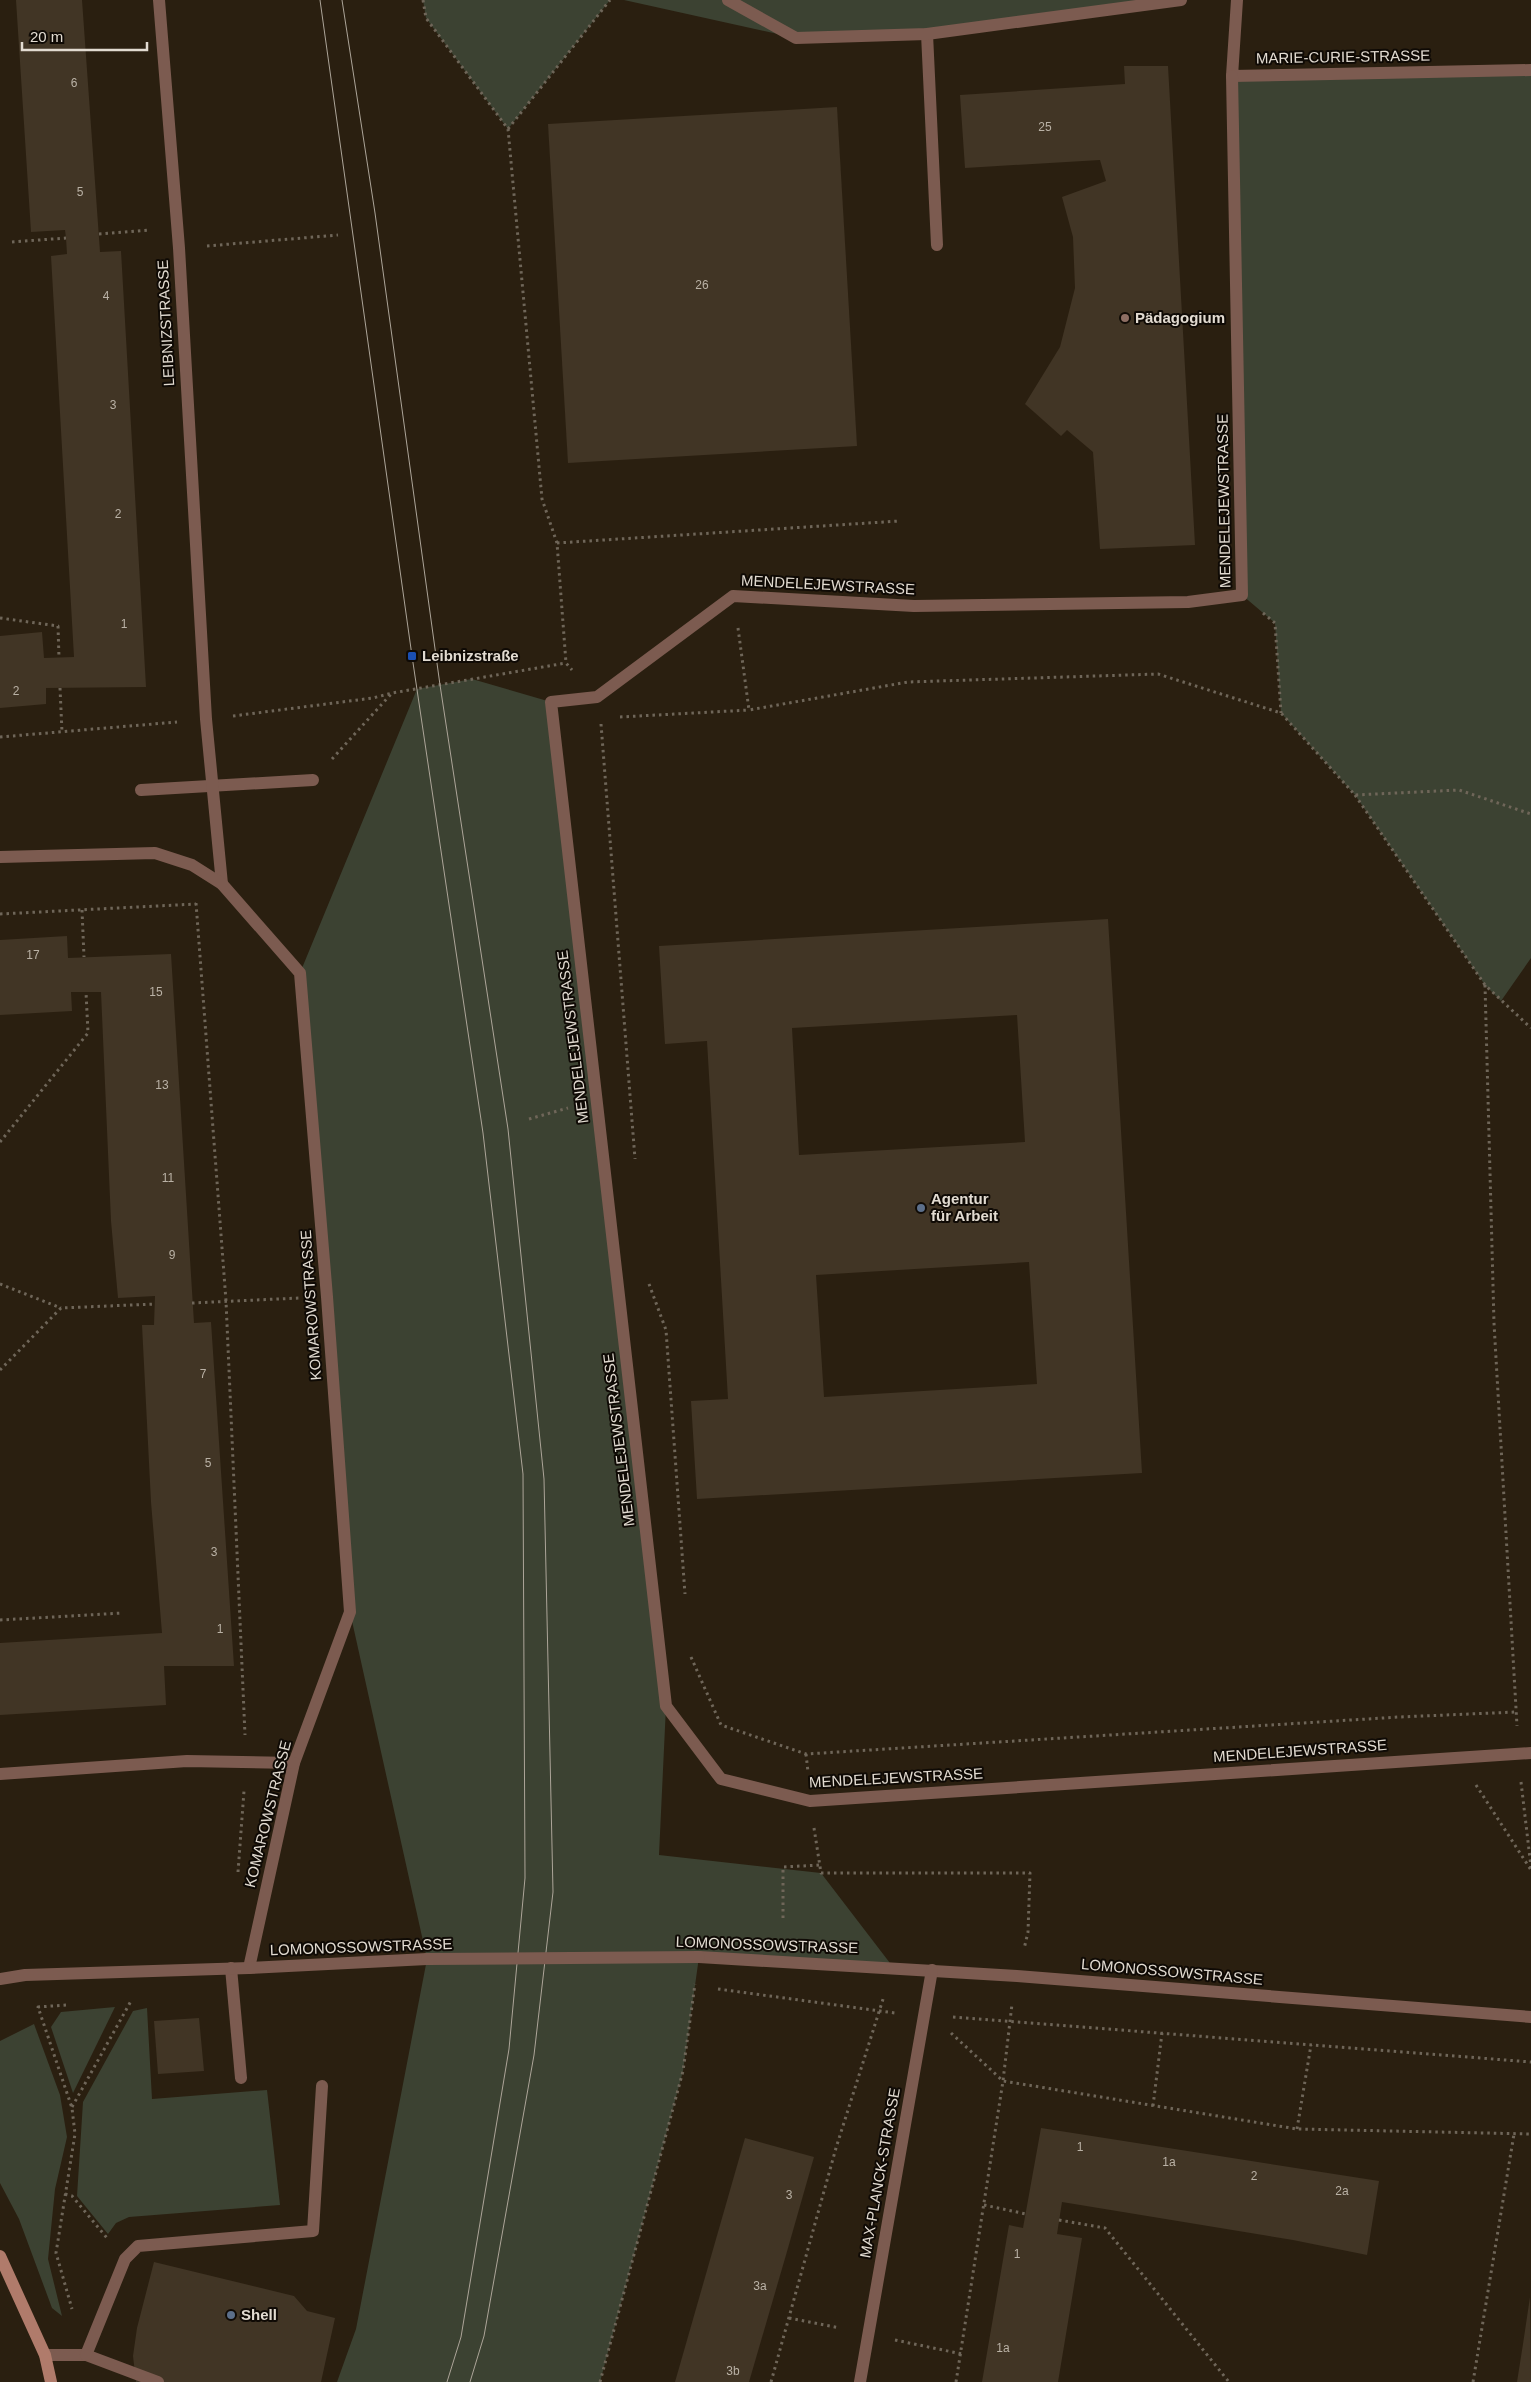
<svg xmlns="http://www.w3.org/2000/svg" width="1531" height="2382" font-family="Arial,sans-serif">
  <rect width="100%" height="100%" fill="#2a1f10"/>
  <g fill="#3c4232">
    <polygon points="423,0 610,0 508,129 426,18"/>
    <polygon points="624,0 1181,0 927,34 796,38"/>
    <polygon points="1531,69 1531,958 1501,1001 1485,985 1355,795 1281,713 1275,623 1242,595 1232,76"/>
    <polygon points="472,679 551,702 666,1706 659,1855 821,1873 893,1967 699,1957 683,2071 600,2382 337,2382 356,2329 427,1959 350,1612 300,973 417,689"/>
    <polygon points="115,2007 73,2093 51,2027 61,2012"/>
    <polygon points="147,2008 152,2099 267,2090 280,2205 129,2217 116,2223 108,2234 77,2196 83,2102 133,2011"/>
    <polygon points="34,2024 60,2095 67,2137 55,2189 48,2259 62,2316 52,2308 19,2219 0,2183 0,2041"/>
  </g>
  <g fill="#413525" fill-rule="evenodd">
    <polygon points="16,0 82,0 100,252 121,251 146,687 46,688 46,704 0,708 0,636 42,632 44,658 74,657 51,256 67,254 66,238 65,230 31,232"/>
    <polygon points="1124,66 1168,66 1195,545 1100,549 1093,452 1067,430 1061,436 1025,404 1060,347 1075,288 1073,237 1062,197 1106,181 1100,160 965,168 960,95 1125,84"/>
    <polygon points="837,107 857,446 568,463 548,124"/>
    <path d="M1108 919 1142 1473 697 1499 691 1401 728 1399 707 1041 665 1044 659 946ZM1017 1015 1025 1142 799 1155 792 1028ZM1029 1262 1037 1384 824 1397 816 1275Z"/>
    <polygon points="67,936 68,958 171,954 194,1323 211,1322 234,1666 164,1666 166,1705 0,1715 0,1643 162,1633 151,1502 142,1325 154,1325 155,1296 118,1298 111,1221 101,992 71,992 72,1011 0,1015 0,940"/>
    <polygon points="199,2018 204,2071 158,2074 154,2021"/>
    <polygon points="1041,2128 1379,2181 1367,2255 1293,2240 1062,2202 1057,2234 1082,2238 1058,2382 982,2382 1009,2225 1023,2228"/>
    <polygon points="745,2138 814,2157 786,2255 749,2382 675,2382"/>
    <polygon points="154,2262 294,2296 307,2311 335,2318 321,2382 136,2382 133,2356 137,2328"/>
    <polygon points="1530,2297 1531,2382 1517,2382 1523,2344"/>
  </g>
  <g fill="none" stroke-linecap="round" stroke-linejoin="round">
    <g stroke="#6f6659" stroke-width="3" stroke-dasharray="2.5 4" stroke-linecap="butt">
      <polyline points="423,0 426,18 508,129 542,499 557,543 566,663 572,670"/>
      <polyline points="508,129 610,0"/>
      <polyline points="99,234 150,230"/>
      <polyline points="12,242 66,238"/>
      <polyline points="207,246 338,235"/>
      <polyline points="557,543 900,521"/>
      <polyline points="1263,613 1275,623 1281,713"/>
      <polyline points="0,618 58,626 59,658"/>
      <polyline points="738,628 749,710 908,682 1158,674 1281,713 1355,795 1459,790 1531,814"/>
      <polyline points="60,688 62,732"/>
      <polyline points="233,716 373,698 392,693 566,663"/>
      <polyline points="620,717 749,710"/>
      <polyline points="601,724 635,1159"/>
      <polyline points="0,737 177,722"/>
      <polyline points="332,759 392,693"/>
      <polyline points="1355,795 1485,985 1531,1028"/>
      <polyline points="196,903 226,1301 245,1735"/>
      <polyline points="82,910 84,957"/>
      <polyline points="0,914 196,904"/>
      <polyline points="1485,985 1494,1323 1517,1726"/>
      <polyline points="529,1119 568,1108"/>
      <polyline points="0,1142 88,1033 86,992"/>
      <polyline points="0,1284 61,1308"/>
      <polyline points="649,1284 666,1330 685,1594"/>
      <polyline points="192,1303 299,1298"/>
      <polyline points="0,1370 61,1308 155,1304"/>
      <polyline points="0,1620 122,1613"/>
      <polyline points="691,1657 721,1725 806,1754 1399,1717 1516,1712"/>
      <polyline points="806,1754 808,1772"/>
      <polyline points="1521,1782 1531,1867"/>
      <polyline points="1476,1785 1531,1870"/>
      <polyline points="814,1828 821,1873 1030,1873 1028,1932 1024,1949"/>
      <polyline points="238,1872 244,1791"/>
      <polyline points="783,1918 783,1867 820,1865"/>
      <polyline points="718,1989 895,2013"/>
      <polyline points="66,2005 38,2007 72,2108 75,2134 56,2253 72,2309"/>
      <polyline points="953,2017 1531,2062"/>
      <polyline points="951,2033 1003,2081 1297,2129 1531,2134"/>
      <polyline points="1153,2106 1162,2033"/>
      <polyline points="72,2107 131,2001"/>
      <polyline points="1297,2129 1311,2045"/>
      <polyline points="65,2194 72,2196 107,2238"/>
      <polyline points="984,2205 1026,2214"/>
      <polyline points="1059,2220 1105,2228 1229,2382"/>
      <polyline points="789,2318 840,2328"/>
      <polyline points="895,2340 962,2354"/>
      <polyline points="600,2382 683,2071 695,1984"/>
      <polyline points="771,2382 836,2148 884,1996"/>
      <polyline points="956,2382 1003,2081 1012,2004"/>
      <polyline points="1473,2382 1514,2134"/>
    </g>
    <g stroke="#7c5b50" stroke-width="12">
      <polyline points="927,34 937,245"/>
      <polyline points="141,790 313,780"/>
      <polyline points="231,1968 241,2078"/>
      <polyline points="45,2355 86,2355 158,2382"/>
      <polyline points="86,2355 125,2259 138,2246 313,2231 322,2086"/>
    </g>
    <g stroke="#7c5b50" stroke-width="12">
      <polyline points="159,0 179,248 206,719 222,884"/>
      <polyline points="728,0 796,38 927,34 1181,0"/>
      <polyline points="1237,0 1232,76 1531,70"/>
      <polyline points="1232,76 1242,595 1188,602 914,606 733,596 597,697 551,702 666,1706 721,1779 810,1801 1531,1753"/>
      <polyline points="0,857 155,853 192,865 222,884 300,973 327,1297 350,1612 294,1763 249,1968"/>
      <polyline points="0,1774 187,1761 294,1763"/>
      <polyline points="699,1957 1017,1976 1531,2017"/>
      <polyline points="0,1979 25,1975 249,1968 427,1959"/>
      <polyline points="860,2382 932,1970"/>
    </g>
    <polyline stroke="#b07b6b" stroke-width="12" points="0,2256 45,2355 51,2382"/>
    <g stroke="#ada599" stroke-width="1">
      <polyline points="320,0 412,656 483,1133 523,1474 525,1878 509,2049 461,2337 447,2382"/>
      <polyline points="342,0 375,213 440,685 508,1129 544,1479 553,1892 534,2055 484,2336 470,2382"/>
    </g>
    <polyline stroke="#7c5b50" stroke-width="12" points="427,1959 699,1957"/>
  </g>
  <circle fill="#8d6e63" stroke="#0f0a05" stroke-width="2" cx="1125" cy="318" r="5"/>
  <rect fill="#1a4fb4" stroke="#0f0a05" stroke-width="2" x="407" y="651" width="10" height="10" rx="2.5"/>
  <g fill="#5c6f8a" stroke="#0f0a05" stroke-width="2">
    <circle cx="921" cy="1208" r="5"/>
    <circle cx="231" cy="2315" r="5"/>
  </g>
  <g text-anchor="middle" stroke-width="4" stroke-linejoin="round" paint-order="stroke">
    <g font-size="12" fill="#bab2a6">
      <text x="74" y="87">6</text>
      <text x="1045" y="131">25</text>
      <text x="80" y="196">5</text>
      <text x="702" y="289">26</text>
      <text x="106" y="300">4</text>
      <text x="113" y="409">3</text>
      <text x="118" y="518">2</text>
      <text x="124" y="628">1</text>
      <text x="16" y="695">2</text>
      <text x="33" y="959">17</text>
      <text x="156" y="996">15</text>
      <text x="162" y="1089">13</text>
      <text x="168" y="1182">11</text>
      <text x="172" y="1259">9</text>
      <text x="203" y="1378">7</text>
      <text x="208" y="1467">5</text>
      <text x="214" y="1556">3</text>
      <text x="220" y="1633">1</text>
      <text x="1080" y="2151">1</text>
      <text x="1169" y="2166">1a</text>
      <text x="1254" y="2180">2</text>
      <text x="1342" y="2195">2a</text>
      <text x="789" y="2199">3</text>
      <text x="1017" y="2258">1</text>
      <text x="760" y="2290">3a</text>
      <text x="1003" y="2352">1a</text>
      <text x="733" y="2375">3b</text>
    </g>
    <g font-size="15" fill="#e2dbd1" stroke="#0f0a05">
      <text transform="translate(1343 57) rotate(-1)" y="5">MARIE-CURIE-STRASSE</text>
      <text transform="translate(166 323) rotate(-93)" y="5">LEIBNIZSTRASSE</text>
      <text transform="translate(1224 501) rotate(-91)" y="5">MENDELEJEWSTRASSE</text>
      <text transform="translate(828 585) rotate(3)" y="5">MENDELEJEWSTRASSE</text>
      <text transform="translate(573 1037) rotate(-97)" y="5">MENDELEJEWSTRASSE</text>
      <text transform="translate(311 1305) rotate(-94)" y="5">KOMAROWSTRASSE</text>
      <text transform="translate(619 1440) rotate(-97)" y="5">MENDELEJEWSTRASSE</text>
      <text transform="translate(1300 1751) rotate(-4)" y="5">MENDELEJEWSTRASSE</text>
      <text transform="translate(896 1778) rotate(-3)" y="5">MENDELEJEWSTRASSE</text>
      <text transform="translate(268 1814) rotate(-76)" y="5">KOMAROWSTRASSE</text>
      <text transform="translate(767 1945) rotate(2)" y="5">LOMONOSSOWSTRASSE</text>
      <text transform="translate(361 1947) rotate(-2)" y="5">LOMONOSSOWSTRASSE</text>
      <text transform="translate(1172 1972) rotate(5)" y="5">LOMONOSSOWSTRASSE</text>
      <text transform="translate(880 2173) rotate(-80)" y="5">MAX-PLANCK-STRASSE</text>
    </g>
    <g font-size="15" font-weight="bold" fill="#e2dbd1" stroke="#0f0a05" text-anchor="start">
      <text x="1135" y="323">Pädagogium</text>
      <text x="422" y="661">Leibnizstraße</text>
      <text x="931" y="1204">Agentur<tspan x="931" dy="17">für Arbeit</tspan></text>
      <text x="241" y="2320">Shell</text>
    </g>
  </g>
  <path d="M22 42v8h125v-8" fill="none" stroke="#e2dbd1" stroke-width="2.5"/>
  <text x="30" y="42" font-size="15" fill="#e2dbd1" stroke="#0f0a05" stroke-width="4" paint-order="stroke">20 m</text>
</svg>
